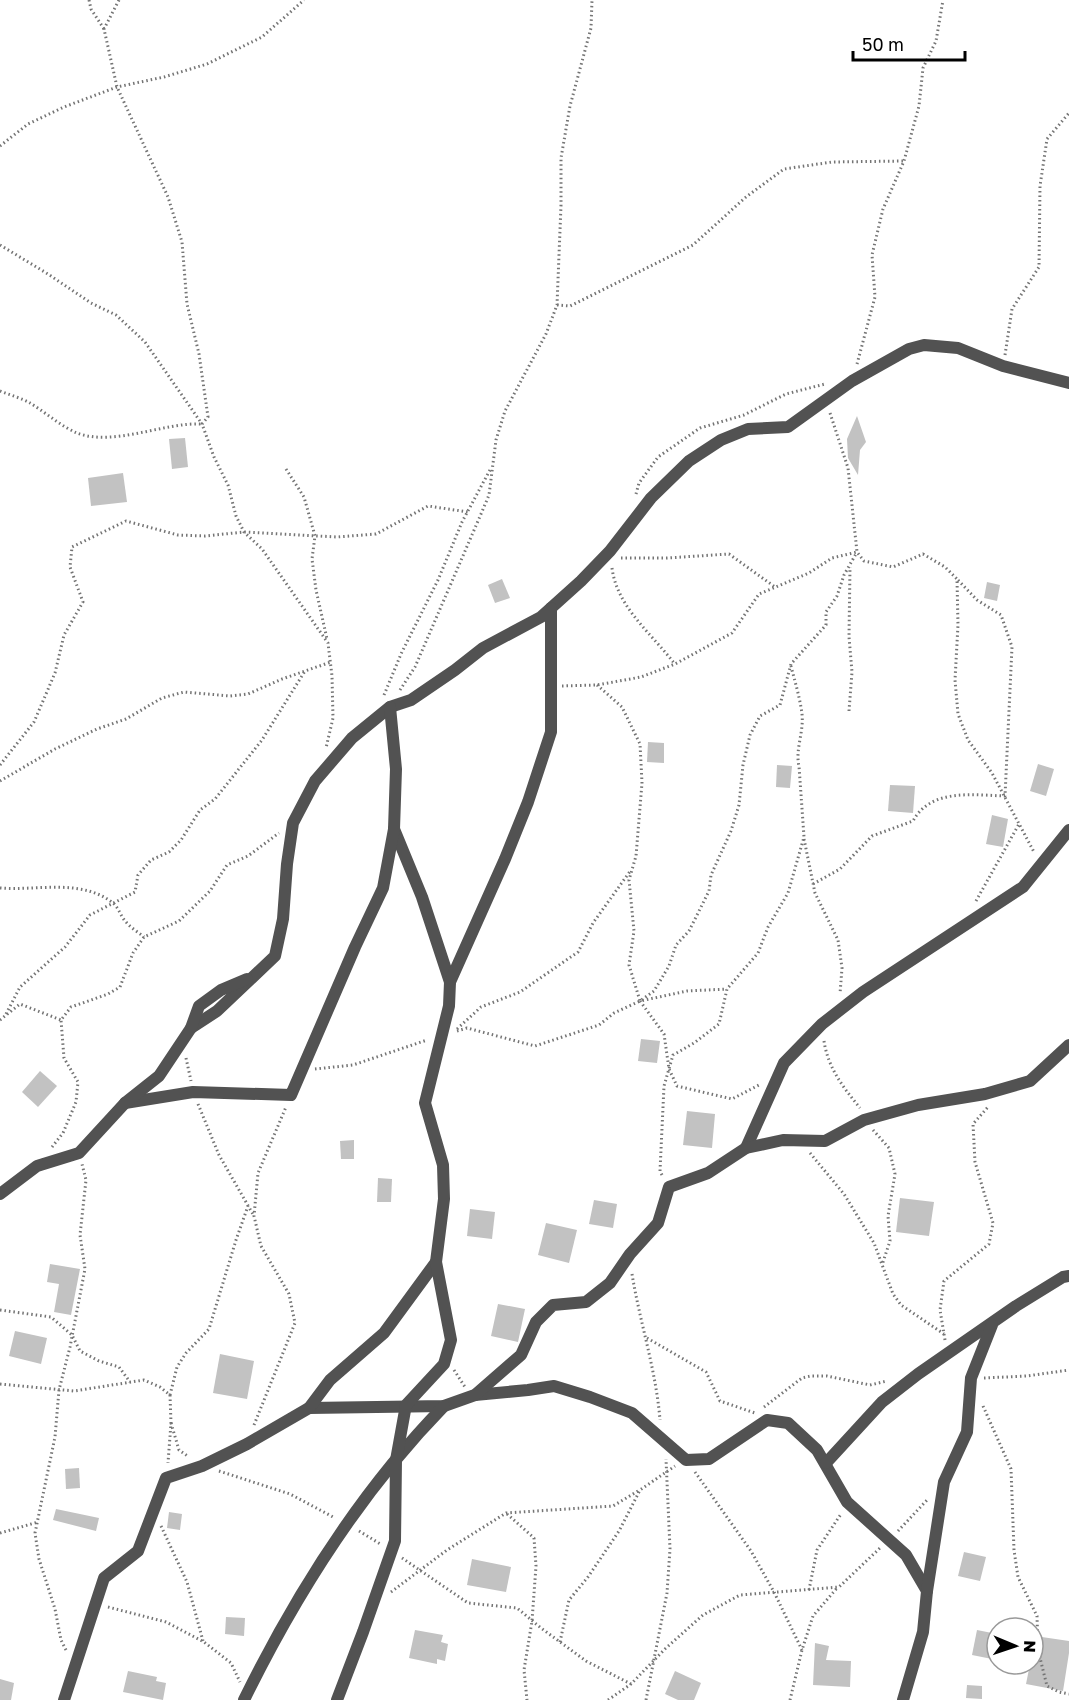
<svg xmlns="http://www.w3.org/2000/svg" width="1069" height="1700" font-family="'Golos Text',sans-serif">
  <rect width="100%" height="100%" fill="#fff"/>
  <g fill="#c2c2c2">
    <polygon points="857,416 866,442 860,450 858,475 848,458 847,439"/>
    <polygon points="185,438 188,467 172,469 169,439"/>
    <polygon points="123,473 127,502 91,506 88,478"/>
    <polygon points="502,579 510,598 495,603 488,585"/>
    <polygon points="987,582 1000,585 997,601 984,598"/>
    <polygon points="648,742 664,743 664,763 647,762"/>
    <polygon points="1038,764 1054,769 1046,796 1030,791"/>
    <polygon points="777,765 792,766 790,788 776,787"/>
    <polygon points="890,785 915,786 913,813 888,811"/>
    <polygon points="992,815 1008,819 1003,847 986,844"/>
    <polygon points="641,1039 660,1041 657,1063 638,1061"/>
    <polygon points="40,1071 57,1086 38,1107 22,1092"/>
    <polygon points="687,1111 715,1114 712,1148 683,1145"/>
    <polygon points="354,1140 354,1159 341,1159 340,1141"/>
    <polygon points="378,1178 392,1179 391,1202 377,1202"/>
    <polygon points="900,1198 934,1202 929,1236 896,1232"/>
    <polygon points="594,1200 617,1204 613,1228 589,1224"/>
    <polygon points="470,1209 495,1212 492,1239 467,1236"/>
    <polygon points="546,1223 577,1230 569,1263 538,1255"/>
    <polygon points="50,1264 80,1269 71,1315 54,1312 59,1284 47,1282"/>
    <polygon points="498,1304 525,1309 518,1342 491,1336"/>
    <polygon points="15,1331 47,1338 41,1364 9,1356"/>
    <polygon points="220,1354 254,1361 247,1399 213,1393"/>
    <polygon points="79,1468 80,1488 66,1489 65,1469"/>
    <polygon points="56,1509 99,1518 96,1531 53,1520"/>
    <polygon points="169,1512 182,1514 180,1530 167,1528"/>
    <polygon points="964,1552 986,1557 980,1581 958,1576"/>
    <polygon points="472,1559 511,1567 506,1592 467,1585"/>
    <polygon points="226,1617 245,1618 244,1636 225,1634"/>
    <polygon points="415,1630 443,1635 441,1642 448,1644 445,1661 437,1659 437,1664 409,1658"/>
    <polygon points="977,1630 997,1634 997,1660 972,1655"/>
    <polygon points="1035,1636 1069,1641 1069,1653 1063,1691 1026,1684 1030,1664 1033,1664"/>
    <polygon points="815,1643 829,1646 826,1660 851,1661 850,1687 813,1685"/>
    <polygon points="128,1671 157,1677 156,1681 166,1683 163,1700 123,1692"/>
    <polygon points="675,1671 701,1683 694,1700 678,1700 665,1694"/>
    <polygon points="0,1679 14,1683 11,1700 0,1700"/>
    <polygon points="967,1685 982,1686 982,1699 966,1698"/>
  </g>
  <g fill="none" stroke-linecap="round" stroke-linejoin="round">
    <g stroke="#747474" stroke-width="3" stroke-dasharray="1.5 3" stroke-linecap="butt">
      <polyline points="89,0 91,9 104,29"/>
      <polyline points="119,0 104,29 117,87 168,197 182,242 187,304 199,354 208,417 202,424 214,457 228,485 236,516 244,532 262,549 328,643 332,676 333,718 326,748"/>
      <polyline points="0,146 28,124 64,107 117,87 164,77 207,64 262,37 304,0"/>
      <polyline points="0,245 48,274 91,303 116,315 145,342 202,424"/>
      <polyline points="557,305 570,306 693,245 746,197 784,169 832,162 904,161"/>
      <polyline points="1005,355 1012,309 1039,267 1040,186 1047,139 1069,113"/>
      <polyline points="857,364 875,297 872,255 883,209 904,161 919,106 923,68 936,41 943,0"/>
      <path d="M0 391C10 395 21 398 30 403 45 412 62 427 77 433 114 447 164 422 202 424"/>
      <polyline points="830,413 848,468 857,552 864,561 893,567 923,554 945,567 957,579 958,625 955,680 958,714 968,740 992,773 1034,852"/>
      <polyline points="286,469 304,497 315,536 312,559 316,590 327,639"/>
      <polyline points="636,494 639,483 658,457 700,428 744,415 786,394 825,384"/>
      <polyline points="621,558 667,558 729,554 775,587"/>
      <path d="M612 568C617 607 651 633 674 663"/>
      <polyline points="597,685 622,707 640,744 642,783 636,856 629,880 634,931 629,965 640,1001 687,991 727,989"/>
      <polyline points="562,686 597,685 641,677 675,664 732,633 759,594 809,573 832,558 857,552"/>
      <polyline points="400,690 415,667 481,514 489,495 496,440 505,411 546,334 557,305 561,205 561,158 570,106 591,28 592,0"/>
      <polyline points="384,695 401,654 438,580 462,522 491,468"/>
      <polyline points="849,711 852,672 849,637 850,567"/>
      <polyline points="0,765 34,722 55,673 64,635 83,602 70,567 72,547 126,521 178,535 205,536 244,532 337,537 376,534 428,506 468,512"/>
      <polyline points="0,781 55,749 97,729 126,719 162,698 184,692 230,696 248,694 282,679 331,662"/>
      <polyline points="804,839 815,893 838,940 842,968 840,994"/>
      <path d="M813 884 840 869 872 836 913 821C931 788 973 795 1005 796L1012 647 1001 615 977 600 957 579"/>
      <path d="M0 888C37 891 81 878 113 903 119 908 121 917 126 922 131 928 138 932 144 937"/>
      <polyline points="976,901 1019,824"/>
      <polyline points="640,1001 664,1034 669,1069 677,1086 732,1099 759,1085"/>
      <polyline points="6,1014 20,987 65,947 90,915 135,892 138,875 151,860 169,852 181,840 200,810 215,799 262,740 305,671"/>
      <polyline points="0,1020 20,1004 61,1020"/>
      <polyline points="457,1029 481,1007 520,992 578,952 593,923 631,870"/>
      <polyline points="457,1031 467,1028 535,1046 599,1025 614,1013 640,1001 654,991 669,966 676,945 689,931 709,891 711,875 731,831 739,805 743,765 750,735 760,716 780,705 791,664 826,625 826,612 837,596 844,575 857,552"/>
      <path d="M824 1041C828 1068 843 1087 860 1108"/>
      <polyline points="186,1058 191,1081"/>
      <polyline points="315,1069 353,1065 427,1040"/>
      <polyline points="198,1104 219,1155 254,1216"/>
      <polyline points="873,1130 889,1148 895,1174 888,1216 890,1241 882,1265"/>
      <polyline points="52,1147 63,1133 76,1102 78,1082 64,1058 61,1020 71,1007 108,994 120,987 133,953 144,937 179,921 210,891 227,865 248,856 279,833"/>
      <polyline points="810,1153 844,1194 874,1243 893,1294 901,1305 944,1334"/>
      <path d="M662 1175 660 1171 664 1086 673 1055 694 1043 719 1024 727 989 758 953 768 927 788 893 804 837 799 766C795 750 804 732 802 714 800 698 795 682 791 666"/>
      <path d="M632 1274C640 1323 656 1370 660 1420"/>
      <polyline points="0,1310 51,1317 72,1335 80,1351 99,1361 119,1367 130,1382"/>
      <polyline points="647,1338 706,1372 720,1401 755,1413"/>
      <polyline points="945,1340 940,1310 944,1281 989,1244 993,1223 975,1162 973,1124 988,1107"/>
      <polyline points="454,1370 465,1387"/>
      <polyline points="984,1378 1027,1376 1069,1370"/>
      <polyline points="0,1384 74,1391 144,1380 160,1387 170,1395 171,1423 168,1463"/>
      <polyline points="170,1395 177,1367 186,1353 209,1329 236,1240 248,1206"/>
      <polyline points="983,1406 1011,1469 1014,1550 1018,1577 1037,1616 1038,1650 1047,1686 1059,1692 1069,1694"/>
      <polyline points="764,1407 802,1378 811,1376 827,1376 870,1385 887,1381"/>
      <polyline points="171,1423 179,1450 189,1457"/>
      <polyline points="254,1425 295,1323 289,1294 261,1246 254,1216 258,1173 286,1107"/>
      <polyline points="219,1471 290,1494 335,1518"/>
      <polyline points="695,1472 751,1551 774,1592 802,1650"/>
      <polyline points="507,1514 534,1538 536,1566 532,1621 524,1670 527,1700"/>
      <polyline points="161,1526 187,1582 203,1641"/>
      <polyline points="359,1531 382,1545"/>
      <polyline points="898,1531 928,1499"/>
      <polyline points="0,1533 38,1522"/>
      <polyline points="402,1558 468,1603 517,1608 541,1628 586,1661 631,1684"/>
      <polyline points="809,1590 817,1550 841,1514"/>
      <polyline points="391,1592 447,1550 506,1513 613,1506 638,1491"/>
      <polyline points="108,1607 166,1622 204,1642 231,1663 240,1682"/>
      <polyline points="560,1642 569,1600 588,1577 619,1531 640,1490 675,1466"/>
      <polyline points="66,1650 61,1640 55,1609 39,1559 35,1533 55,1437 59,1390 70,1347 85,1269 80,1235 86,1180 82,1164"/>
      <polyline points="608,1700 631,1684 665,1649 703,1615 740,1595 839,1587 880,1548"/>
      <polyline points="646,1700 667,1593 670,1549 666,1459"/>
      <polyline points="790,1700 802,1650 813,1616 837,1588"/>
    </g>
    <g stroke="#525252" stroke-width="12">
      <polyline points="394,829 422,897 450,982"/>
      <polyline points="191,1028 217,1011 275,956 283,919 287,864 293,823 315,781 352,738 390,707 411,700 455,670 483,648 541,617 581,581 610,551 651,498 689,461 721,440 748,429 788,427 852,381 909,349 924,345 958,348 1003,366 1069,383"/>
      <polyline points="125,1103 193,1092 291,1095 355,947 383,888 394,829 396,769 390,707"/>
      <polyline points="746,1148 784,1063 822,1024 863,992 1023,887 1069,830"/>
      <polyline points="0,1194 37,1166 79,1153 125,1103 159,1076 191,1028 199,1006 221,990 247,979"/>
      <polyline points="475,1395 528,1390 554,1386 590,1397 632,1413 686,1460 709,1459 767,1420 788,1423 817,1450 847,1502 906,1555 927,1591 923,1632 903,1700"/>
      <polyline points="309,1408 444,1406 475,1395 521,1355 536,1322 553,1305 586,1302 610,1283 630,1254 658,1223 669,1187 708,1173 746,1148 783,1140 825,1141 864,1120 918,1105 985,1094 1030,1081 1069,1045"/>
      <polyline points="826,1463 882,1402 918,1374 1016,1306 1063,1277 1069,1276"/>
      <polyline points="927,1591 944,1482 967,1432 971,1378 992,1325"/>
      <polyline points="64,1700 104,1578 138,1551 166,1478 202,1466 247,1444 309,1408 330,1380 384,1333 436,1262"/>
      <path d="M244 1700C296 1594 362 1490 444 1406"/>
      <polyline points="337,1700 363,1632 395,1541 396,1460 406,1405 444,1364 451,1340 436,1262 444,1199 443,1165 425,1103 449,1006 450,982 505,859 528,802 551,732 551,608"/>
    </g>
  </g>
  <g transform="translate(1015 1646) rotate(92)"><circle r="28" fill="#ffffff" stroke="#999999" stroke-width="1.5"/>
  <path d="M0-4.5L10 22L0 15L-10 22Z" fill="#000000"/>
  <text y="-9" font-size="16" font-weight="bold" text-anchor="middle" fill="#000000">N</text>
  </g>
  <path d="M853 51v9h112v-9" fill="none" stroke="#000000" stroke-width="3"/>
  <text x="862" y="51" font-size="18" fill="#000000" stroke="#ffffff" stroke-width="4.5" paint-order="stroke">50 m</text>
</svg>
